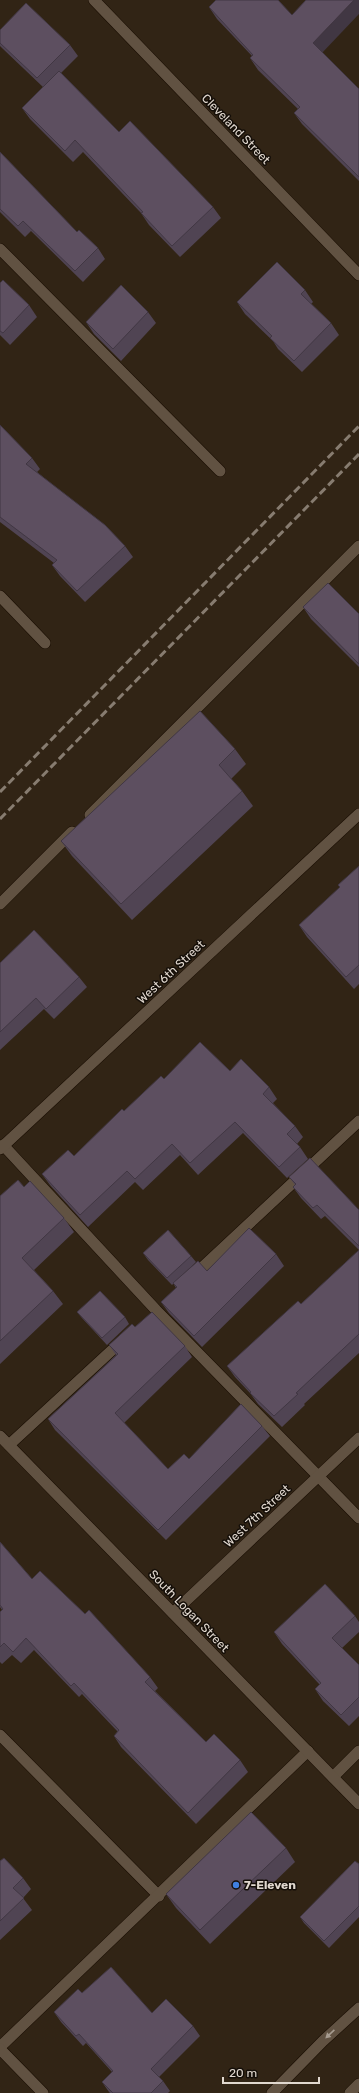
<svg xmlns="http://www.w3.org/2000/svg" width="359" height="2093" font-family="Rubik,sans-serif">
  <rect width="100%" height="100%" fill="#312415"/>
  <g fill="none" stroke-linecap="round" stroke-linejoin="round">
    <defs>
      <g id="service">
        <polyline points="0,249 220,471"/>
        <polyline points="90,815 359,546"/>
        <polyline points="0,904 72,832"/>
        <polyline points="3,1145 156,1310 359,1518"/>
        <polyline points="192,1277 359,1121"/>
        <polyline points="9,1445 123,1340"/>
        <polyline points="0,1735 159,1896"/>
        <polyline points="333,1777 359,1751"/>
        <polyline points="0,2047 308,1751"/>
      </g>
      <g id="minor">
        <polyline points="94,0 359,275"/>
        <polyline points="0,596 45,643"/>
        <polyline points="0,1149 359,814"/>
        <polyline points="173,1613 359,1438"/>
        <polyline points="0,2049 43,2093"/>
      </g>
      <g id="tertiary">
        <polyline points="0,1436 359,1804"/>
        <polyline points="272,2093 323,2041 359,2008"/>
        <polyline points="350,2093 359,2084"/>
      </g>
    </defs>
    <use href="#service" stroke="#190d02" stroke-width="12"/>
    <use href="#minor" stroke="#190d02" stroke-width="12"/>
    <use href="#tertiary" stroke="#190d02" stroke-width="12"/>
    <use href="#service" stroke="#615242" stroke-width="11"/>
    <use href="#minor" stroke="#615242" stroke-width="11"/>
    <use href="#tertiary" stroke="#615242" stroke-width="11"/>
    <g stroke="#877c70" stroke-width="3" stroke-dasharray="8 4" stroke-linecap="butt">
      <polyline points="0,792 359,426"/>
      <polyline points="0,819 359,454"/>
    </g>
  </g>
  <g fill="#504453">
    <polygon points="209,7 323,53 359,89 359,181 302,124 294,113 298,109 258,70 250,58 252,56 217,19"/>
    <polygon points="0,30 70,45 78,56 61,73 119,132 213,207 221,218 180,257 149,225 141,213 83,152 73,162 30,119 22,108 43,87 2,48 0,46"/>
    <polygon points="0,152 77,232 98,248 105,259 83,282 31,231 25,237 0,212"/>
    <polygon points="0,283 29,305 37,317 10,345 0,335"/>
    <polygon points="305,290 313,302 311,304 331,323 339,335 302,372 278,349 273,341 245,314 237,302"/>
    <polygon points="148,312 156,323 121,361 94,334 86,322"/>
    <polygon points="0,425 32,458 40,469 37,472 125,546 133,557 85,602 60,576 52,565 54,563 0,522"/>
    <polygon points="303,607 359,614 359,667 311,619"/>
    <polygon points="235,749 246,764 231,779 242,791 253,806 132,920 72,856 61,841"/>
    <polygon points="359,866 359,984 354,989 307,937 299,925 340,888 338,885"/>
    <polygon points="0,963 79,977 87,987 54,1019 44,1009 0,1050"/>
    <polygon points="230,1071 269,1087 277,1099 273,1103 295,1126 303,1137 297,1144 300,1147 308,1159 287,1178 243,1133 198,1175 180,1155 143,1190 135,1182 88,1227 50,1185 42,1174 74,1156 124,1111 164,1079"/>
    <polygon points="289,1177 359,1210 359,1250 325,1216 321,1219 301,1198 293,1187 295,1185"/>
    <polygon points="24,1187 64,1218 74,1232 34,1270 53,1291 63,1304 0,1364 0,1196"/>
    <polygon points="359,1250 359,1353 304,1404 305,1405 282,1427 258,1404 250,1393 235,1377 227,1366 301,1304"/>
    <polygon points="143,1253 191,1256 196,1262 172,1285 148,1260"/>
    <polygon points="276,1254 284,1266 202,1347 169,1313 161,1302 176,1288 173,1283 207,1271"/>
    <polygon points="77,1312 125,1317 129,1324 107,1345 82,1318"/>
    <polygon points="135,1327 185,1346 192,1357 124,1423 168,1469 189,1459 262,1426 270,1436 166,1540 55,1430 48,1419 116,1355 109,1345"/>
    <polygon points="0,1542 32,1579 150,1677 158,1688 155,1691 206,1742 240,1760 248,1772 196,1824 121,1747 114,1736 118,1732 82,1694 79,1697 34,1650 21,1663 12,1655 2,1664 0,1662 0,1612 2,1610 0,1607"/>
    <polygon points="355,1616 359,1622 359,1632 342,1648 359,1665 359,1716 349,1726 323,1701 315,1689 320,1685 282,1644 274,1632"/>
    <polygon points="286,1848 295,1862 210,1944 176,1908 166,1894"/>
    <polygon points="0,1861 23,1878 31,1889 23,1898 32,1910 0,1940"/>
    <polygon points="359,1864 359,1917 329,1948 304,1923 300,1917"/>
    <polygon points="82,1993 152,2013 193,2026 200,2036 159,2077 163,2081 170,2091 168,2093 110,2093 109,2092 102,2082 112,2072 86,2043 83,2046 61,2022 54,2012"/>
  </g>
  <polygon fill="#413743" points="354,0 359,0 359,14 321,54 313,43"/>
  <g fill="#5d4f60" stroke="#413743">
    <polygon points="216,0 278,0 292,15 306,0 354,0 313,43 359,89 359,177 294,113 300,107 250,58 253,55 209,7"/>
    <polygon points="26,3 70,45 37,78 0,43 0,30"/>
    <polygon points="59,71 119,132 130,121 213,207 172,246 141,213 143,212 75,140 65,151 22,108"/>
    <polygon points="0,152 77,232 79,230 98,248 75,271 23,221 18,226 0,209"/>
    <polygon points="277,262 305,290 301,294 331,323 294,361 270,338 272,336 237,302"/>
    <polygon points="3,280 29,305 3,333 0,331 0,283"/>
    <polygon points="121,285 148,312 113,349 86,322"/>
    <polygon points="0,425 32,458 26,464 105,525 125,546 77,591 52,565 57,560 0,517"/>
    <polygon points="328,583 359,614 359,664 303,607"/>
    <polygon points="200,711 235,749 219,765 242,791 121,904 61,841"/>
    <polygon points="359,866 359,965 346,977 299,925 340,887 338,885"/>
    <polygon points="34,930 79,977 46,1009 36,998 0,1032 0,963"/>
    <polygon points="200,1042 230,1071 241,1059 269,1087 263,1094 295,1126 287,1134 300,1147 279,1167 235,1122 190,1163 172,1144 135,1179 127,1171 80,1215 42,1174 68,1150 74,1156 122,1109 124,1111 161,1076 164,1079"/>
    <polygon points="310,1158 359,1210 359,1246 317,1205 313,1208 293,1187 296,1184 289,1177"/>
    <polygon points="18,1180 24,1187 30,1181 64,1218 22,1258 53,1291 0,1341 0,1196"/>
    <polygon points="249,1228 276,1254 194,1336 161,1302 177,1287 173,1283 198,1261 207,1271"/>
    <polygon points="168,1230 191,1256 167,1278 143,1253"/>
    <polygon points="359,1250 359,1334 296,1393 298,1394 274,1416 250,1393 251,1392 227,1366 298,1301 301,1304"/>
    <polygon points="100,1291 125,1317 102,1338 77,1312"/>
    <polygon points="152,1312 185,1346 115,1413 168,1469 184,1454 189,1459 241,1404 262,1426 158,1530 48,1419 118,1354 109,1345 132,1324 135,1327"/>
    <polygon points="0,1542 32,1579 40,1571 85,1614 89,1610 150,1677 145,1682 206,1742 214,1734 240,1760 188,1813 114,1736 119,1730 74,1683 71,1686 26,1638 13,1652 4,1643 0,1647 0,1612 3,1609 0,1605"/>
    <polygon points="325,1584 355,1616 332,1638 359,1665 359,1697 341,1715 315,1689 321,1683 274,1632"/>
    <polygon points="251,1812 286,1848 200,1930 166,1894"/>
    <polygon points="4,1858 23,1878 13,1888 24,1898 0,1921 0,1861"/>
    <polygon points="355,1861 359,1864 359,1906 324,1941 300,1917"/>
    <polygon points="111,1967 152,2013 166,1999 193,2026 151,2069 163,2081 151,2093 113,2093 102,2082 113,2071 79,2034 76,2036 54,2012 78,1989 82,1993"/>
  </g>
  <defs><path id="oneway-solid" d="M-6-.8H1V-3.2L6.5 0L1 3.2V.8H-6Z"/></defs>
  <use fill="#a79c90" href="#oneway-solid" transform="translate(330 2034) rotate(137)"/>
  <circle fill="#3f7fe0" stroke="#140e08" stroke-width="1.5" cx="236" cy="1885" r="4"/>
  <g text-anchor="middle" stroke-width="3" stroke-linejoin="round" paint-order="stroke">
    <g font-size="12" fill="#e1d8cf" stroke="#140e08">
      <text transform="translate(236 129) rotate(46)" y="4">Cleveland Street</text>
      <text transform="translate(171 972) rotate(-43)" y="4">West 6th Street</text>
      <text transform="translate(257 1516) rotate(-43)" y="4">West 7th Street</text>
      <text transform="translate(189 1611) rotate(46)" y="4">South Logan Street</text>
    </g>
    <g font-size="12" font-weight="bold" fill="#e1d8cf" stroke="#140e08" text-anchor="start">
      <text x="244" y="1889">7-Eleven</text>
    </g>
  </g>
  <path d="M223 2077v6h96v-6" fill="none" stroke="#e1d8cf" stroke-width="2"/>
  <text x="229" y="2077" font-size="12" fill="#e1d8cf" stroke="#140e08" stroke-width="3" paint-order="stroke">20 m</text>
</svg>
